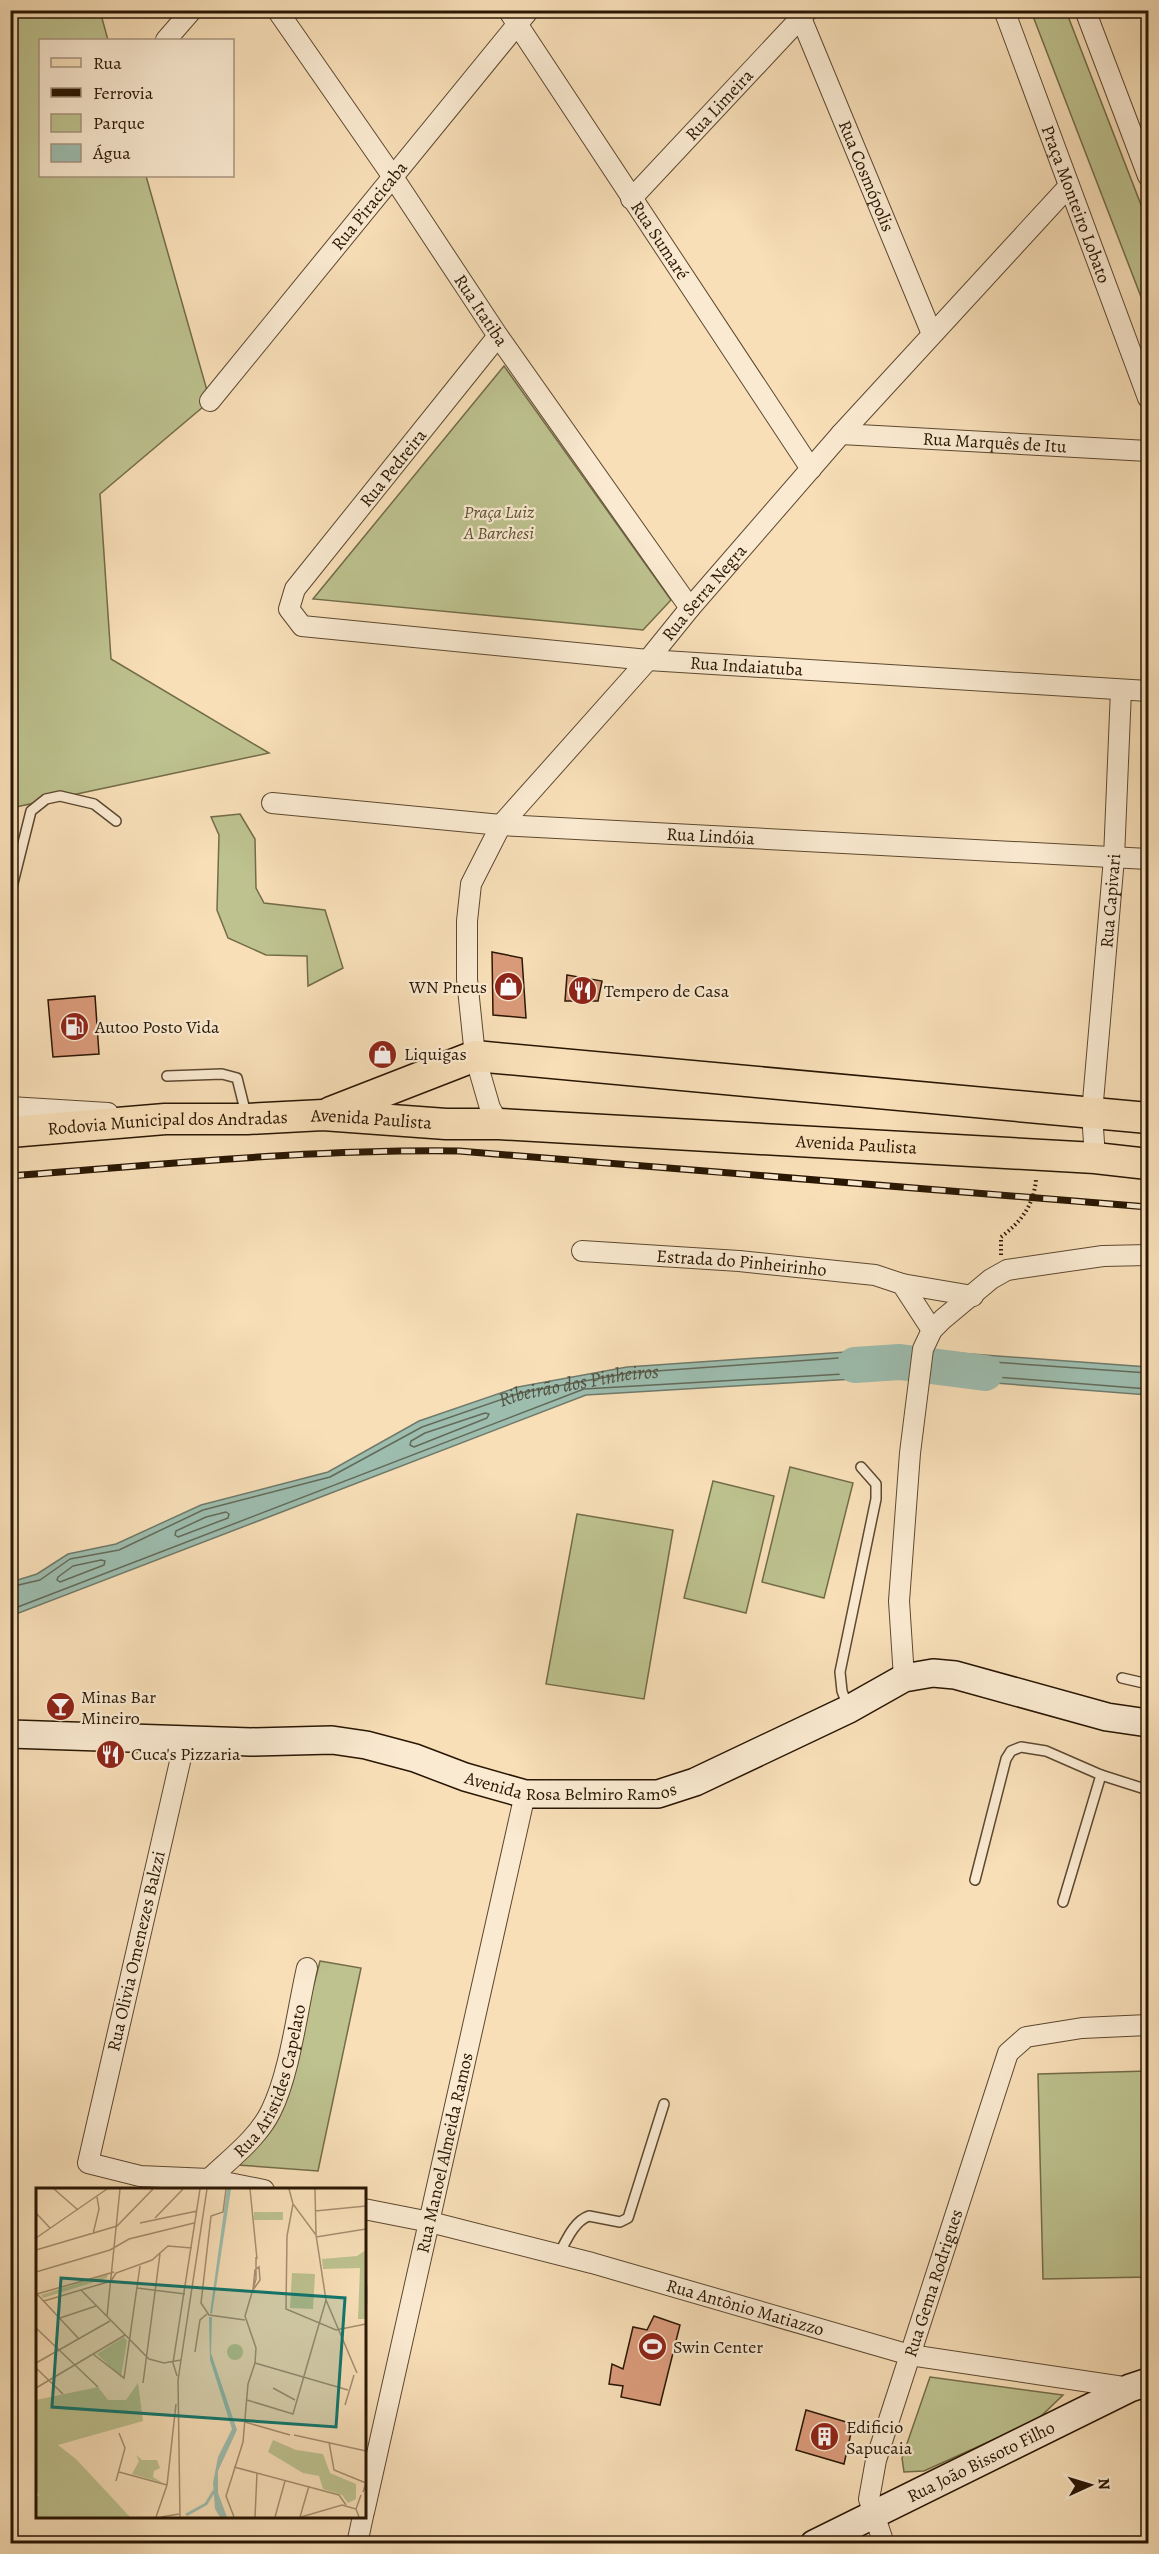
<svg xmlns="http://www.w3.org/2000/svg" width="1159" height="2554" font-family="Alegreya,serif">
  <rect width="100%" height="100%" fill="#f8dfb8"/>
  <filter id="stains"><feTurbulence type="fractalNoise" baseFrequency=".00333" numOctaves="4"/><feColorMatrix values="0 0 0 0 .2 0 0 0 0 .09 0 0 0 0 .02 0 0 0 .5 -.17"/></filter>
  <radialGradient id="worn" r=".72"><stop offset=".6" stop-color="#630" stop-opacity="0"/><stop offset="1" stop-color="#630" stop-opacity=".3"/></radialGradient>
  <g fill="#bdc28f" stroke="#736c49" stroke-width="1.5">
    <polygon points="10,11 100,11 108,40 40,40 40,176 146,176 210,401 100,494 111,659 269,753 11,808"/>
    <polygon points="1031,11 1066,11 1148,223 1148,315"/>
    <polygon points="504,366 671,600 643,630 313,599"/>
    <polygon points="240,814 255,839 256,888 264,903 325,910 343,968 308,986 307,956 266,955 228,938 217,910 219,835 211,817"/>
    <polygon points="790,1467 853,1483 824,1598 762,1582"/>
    <polygon points="713,1481 774,1496 746,1613 684,1598"/>
    <polygon points="577,1514 673,1530 644,1699 546,1684"/>
    <polygon points="320,1961 361,1968 318,2171 238,2165 279,2118"/>
    <polygon points="1148,2071 1148,2277 1043,2279 1038,2074"/>
    <polygon points="930,2377 1063,2395 1037,2420 924,2471 904,2472 902,2458"/>
  </g>
  <g fill="#9dbdaf" stroke="#6f7a6a" stroke-width="1.5">
    <polygon points="904,1348 904,1376 586,1395 11,1616 11,1582 37,1574 68,1554 116,1544 201,1505 328,1472 419,1421 518,1387 627,1367"/>
    <polygon points="944,1352 1148,1367 1148,1395 931,1378"/>
  </g>
  <g fill="none" stroke-linecap="round" stroke-linejoin="round">
    <g stroke="#636a59" stroke-width="1.5">
      <polyline points="1148,1373 949,1359 942,1370 945,1373 1148,1389"/>
      <polygon points="485,1413 489,1414 487,1418 414,1447 410,1445 411,1441 425,1433"/>
      <polygon points="226,1512 229,1514 228,1518 178,1537 175,1535 176,1531 206,1517"/>
      <polygon points="101,1560 105,1561 104,1565 60,1582 57,1580 58,1577 73,1566"/>
      <path id="s1" d="M10 1587 40 1580 70 1559 119 1550 203 1510 330 1477 422 1427 520 1393 628 1373 895 1354 898 1356V1368L895 1371 584 1389 10 1610"/>
    </g>
    <polyline stroke="#9dbdaf" stroke-width="36" points="855,1365 900,1362 985,1373"/>
  </g>
  <g fill="#db9b7b" stroke="#291603" stroke-width="1.5">
    <polygon points="492,952 522,958 526,1018 493,1015"/>
    <polygon points="567,975 602,981 598,1001 565,1001"/>
    <polygon points="95,996 99,1054 53,1057 48,1000"/>
    <polygon points="654,2316 680,2325 660,2405 621,2397 623,2386 609,2384 612,2364 623,2369 633,2327 647,2330"/>
    <polygon points="806,2410 853,2424 844,2464 796,2450"/>
  </g>
  <g fill="none" stroke-linecap="round" stroke-linejoin="round">
    <defs>
      <g id="service">
        <polyline points="10,895 31,811 46,799 60,796 94,804 116,821"/>
        <polyline points="167,1076 222,1074 237,1078 246,1114"/>
        <polyline points="1122,1678 1148,1684"/>
        <polyline points="848,1707 842,1691 840,1672 876,1499 876,1484 861,1467"/>
        <polyline points="975,1880 1006,1759 1011,1751 1021,1747 1046,1751 1101,1775 1148,1790"/>
        <polyline points="1063,1902 1101,1775"/>
        <path d="M559 2254C566 2241 574 2221 589 2216L620 2222 628 2218 664 2104"/>
      </g>
      <g id="minor">
        <path id="s2" d="M277 10 393 177 498 336 690 608"/>
        <path id="s3" d="M508 10 811 469"/>
        <path id="s4" d="M1004 10 1148 398"/>
        <polyline points="1085,10 1148,176"/>
        <path id="s5" d="M801 18 932 334"/>
        <polyline points="166,40 192,10"/>
        <path id="s6" d="M631 199 808 10"/>
        <path id="s7" d="M498 336 295 589 289 609 302 626 648 660 1148 691"/>
        <path id="s8" d="M210 401 529 10"/>
        <path id="s9" d="M841 434 1148 451"/>
        <path id="s10" d="M272 803 501 825 1148 859"/>
        <polyline points="10,1107 108,1113"/>
        <path id="s11" d="M499 1124 490 1108 475 1056 467 979V921L471 884 501 825 648 660 690 608 841 434 1069 186"/>
        <path id="s12" d="M1095 1158 1092 1113 1114 858 1121 690"/>
        <path id="s13" d="M582 1251 739 1261 875 1275 902 1284 932 1330"/>
        <polyline points="902,1284 973,1296"/>
        <polyline points="904,1678 899,1601 910,1453 923,1349 932,1330 943,1319 991,1279 1007,1270 1103,1256 1148,1255"/>
        <polyline points="185,1740 88,2163 140,2176 209,2179 264,2190"/>
        <path id="s14" d="M209 2179C231 2158 258 2138 271 2111 290 2073 297 2011 307 1968"/>
        <path id="s15" d="M364 2209 430 2222 592 2263 910 2355 1130 2388"/>
        <path id="s16" d="M364 2512 525 1794"/>
        <polyline points="357,2544 363,2516"/>
        <path id="s17" d="M884 2544 869 2499 876 2460 1008 2053 1026 2037 1082 2028 1148 2025"/>
      </g>
      <g id="secondary">
        <path id="s18" d="M10 1734 251 1742 332 1740 366 1745 415 1758 465 1777 525 1794H658L695 1782 849 1709 904 1678 933 1673 955 1675 1107 1717 1148 1723"/>
        <path id="s19" d="M814 2544 1130 2388 1148 2382"/>
      </g>
      <g id="primary">
        <polyline points="331,1112 475,1056 1148,1118"/>
        <path id="s20" d="M10 1132 165 1119H247L323 1115 446 1124H499L1095 1158 1148 1164"/>
      </g>
    </defs>
    <use href="#service" stroke="#5d4830" stroke-width="12"/>
    <use href="#minor" stroke="#5d4830" stroke-width="22"/>
    <use href="#secondary" stroke="#291603" stroke-width="30"/>
    <use href="#primary" stroke="#291603" stroke-width="33"/>
    <path stroke="#291603" stroke-width="4" stroke-dasharray="1.5 3" stroke-linecap="butt" d="M1001 1255V1237C1021 1222 1034 1205 1036 1179"/>
    <use href="#service" stroke="#faead1" stroke-width="9"/>
    <use href="#minor" stroke="#faead1" stroke-width="20"/>
    <use href="#secondary" stroke="#faead1" stroke-width="27"/>
    <use href="#primary" stroke="#f8dfb8" stroke-width="30"/>
    <defs>
      <path id="rail" d="M10 1176C160 1165 309 1149 459 1151L1148 1207"/>
    </defs>
    <use href="#rail" stroke="#291603" stroke-width="7"/>
    <use href="#rail" stroke="#faead1" stroke-width="4.5" stroke-dasharray="14" stroke-linecap="butt"/>
  </g>
  <defs>
    <symbol id="shop-disc" viewBox="-11 -11 22 22"><circle r="9.5" fill="#8f2418" stroke="#faead1"/><path d="M-5-2.5h2.3a2.7 3.5 0 0 1 5.4 0H5L5.5 6h-11ZM-1.5-2.5h3a1.5 2.3 0 0 0-3 0Z" fill="#fff"/></symbol>
    <symbol id="restaurant-disc" viewBox="-11 -11 22 22"><circle r="9.5" fill="#8f2418" stroke="#faead1"/><path d="M-5-6h1v4h1v-4h1v4h1v-4h1v5L-1.5 .5V6h-2V.5L-5-1ZM5-6V6H3V1.5H1.5Q1.5-4 5-6Z" fill="#fff"/></symbol>
    <symbol id="fuel-disc" viewBox="-11 -11 22 22"><circle r="9.5" fill="#8f2418" stroke="#faead1"/><path d="M-5.5-6h7V0h2V4h1.3V-2.5L3-4.5l.8-.8L6-3V5H2.5V1h-1V6h-7ZM-4.2-4.7v3.2H.2V-4.7Z" fill="#fff"/></symbol>
    <symbol id="bar-disc" viewBox="-11 -11 22 22"><circle r="9.5" fill="#8f2418" stroke="#faead1"/><path d="M-6-5H6L.8 .8V4.5H3.5V6h-7V4.5H-.8V.8Z" fill="#fff"/></symbol>
    <symbol id="stadium-disc" viewBox="-11 -11 22 22"><circle r="9.5" fill="#8f2418" stroke="#faead1"/><path d="M0-5a6.5 5 0 1 0 0 10a6.5 5 0 1 0 0-10ZM-3.5-1.8h7v3.6h-7Z" fill="#fff"/></symbol>
    <symbol id="building-disc" viewBox="-11 -11 22 22"><circle r="9.5" fill="#8f2418" stroke="#faead1"/><path d="M-4-6H4V6H1V3H-1V6H-4ZM-2.5-4.3h1.7v1.8h-1.7ZM.8-4.3h1.7v1.8H.8ZM-2.5-1h1.7V.8h-1.7ZM.8-1h1.7V.8H.8Z" fill="#fff"/></symbol>
  </defs>
  <g fill-rule="evenodd">
    <use href="#shop-disc" x="492" y="970" width="33" height="33"/>
    <use href="#restaurant-disc" x="566" y="974" width="33" height="33"/>
    <use href="#fuel-disc" x="58" y="1010" width="33" height="33"/>
    <use href="#shop-disc" x="366" y="1038" width="33" height="33"/>
    <use href="#bar-disc" x="44" y="1690" width="33" height="33"/>
    <use href="#restaurant-disc" x="94" y="1738" width="33" height="33"/>
    <use href="#stadium-disc" x="636" y="2330" width="33" height="33"/>
    <use href="#building-disc" x="808" y="2420" width="33" height="33"/>
  </g>
  <g text-anchor="middle" stroke-width="4.5" stroke-linejoin="round" paint-order="stroke">
    <g font-size="18" fill="#291603" stroke="#faead1">
      <text dy="6" stroke="none"><textPath href="#s6" startOffset="129">Rua Limeira</textPath></text>
      <text dy="6" stroke="none"><textPath href="#s5" startOffset="171">Rua Cosmópolis</textPath></text>
      <text dy="6" stroke="none"><textPath href="#s4" startOffset="207">Praça Monteiro Lobato</textPath></text>
      <text dy="6" stroke="none"><textPath href="#s8" startOffset="252">Rua Piracicaba</textPath></text>
      <text dy="6" stroke="none"><textPath href="#s3" startOffset="276">Rua Sumaré</textPath></text>
      <text dy="6" stroke="none"><textPath href="#s2" startOffset="363">Rua Itatiba</textPath></text>
      <text dy="6" stroke="none"><textPath href="#s9" startOffset="154">Rua Marquês de Itu</textPath></text>
      <text transform="translate(393 468) rotate(-51)" y="6">Rua Pedreira</text>
      <text dy="6" stroke="none"><textPath href="#s11" startOffset="620">Rua Serra Negra</textPath></text>
      <text dy="6" stroke="none"><textPath href="#s7" startOffset="813">Rua Indaiatuba</textPath></text>
      <text dy="6" stroke="none"><textPath href="#s10" startOffset="440">Rua Lindóia</textPath></text>
      <text dy="6" stroke="none"><textPath href="#s12" startOffset="258">Rua Capivari</textPath></text>
      <text dy="6" stroke="none"><textPath href="#s20" startOffset="362">Avenida Paulista</textPath></text>
      <text dy="6" stroke="none"><textPath href="#s20" startOffset="158">Rodovia Municipal dos Andradas</textPath></text>
      <text dy="6" stroke="none"><textPath href="#s20" startOffset="848">Avenida Paulista</textPath></text>
      <text dy="6" stroke="none"><textPath href="#s13" startOffset="160">Estrada do Pinheirinho</textPath></text>
      <text dy="6" stroke="none"><textPath href="#s18" startOffset="568">Avenida Rosa Belmiro Ramos</textPath></text>
      <text transform="translate(136 1951) rotate(-77)" y="6">Rua Olivia Omenezes Balzzi</text>
      <text dy="6" stroke="none"><textPath href="#s14" startOffset="120">Rua Aristides Capelato</textPath></text>
      <text dy="6" stroke="none"><textPath href="#s16" startOffset="368">Rua Manoel Almeida Ramos</textPath></text>
      <text dy="6" stroke="none"><textPath href="#s17" startOffset="273">Rua Gema Rodrigues</textPath></text>
      <text dy="6" stroke="none"><textPath href="#s15" startOffset="394">Rua Antônio Matiazzo</textPath></text>
      <text dy="6" stroke="none"><textPath href="#s19" startOffset="186">Rua João Bissoto Filho</textPath></text>
    </g>
    <g font-size="18" font-style="italic" fill="#5d5234" stroke="#faead1">
      <text x="499" y="518">Praça Luiz<tspan x="499" dy="21">A Barchesi</tspan></text>
    </g>
    <g font-size="18" fill="#291603" stroke="#faead1" text-anchor="start">
      <text x="487" y="993" text-anchor="end">WN Pneus</text>
      <text x="604" y="997">Tempero de Casa</text>
      <text x="95" y="1033">Autoo Posto Vida</text>
      <text x="404" y="1060">Liquigas</text>
      <text x="81" y="1703">Minas Bar<tspan x="81" dy="21">Mineiro</tspan></text>
      <text x="131" y="1760">Cuca's Pizzaria</text>
      <text x="673" y="2353">Swin Center</text>
      <text x="846" y="2433">Edificio<tspan x="846" dy="21">Sapucaia</tspan></text>
    </g>
    <g font-size="20" font-style="italic" fill="#52503f" stroke="#faead1">
      <text dy="7" stroke="none"><textPath href="#s1" startOffset="609">Ribeirão dos Pinheiros</textPath></text>
    </g>
  </g>
  <g transform="translate(36 2188)">
    <rect width="330" height="330" fill="#f8dfb8"/>
    <path d="M218 24H247V32H218ZM330 62V131H322L324 80 287 81 286 71 321 68ZM256 85 279 86 277 121 254 120ZM72 86 71 90 7 110 5 107ZM88 149 91 153 85 189 61 166ZM191 164a8 8 0 1 1 16 0a8 8 0 1 1-16 0ZM102 195 107 233 22 257 40 271 94 329H0V309L3 307 0 303V212L62 199 72 212H90ZM237 252 260 262 287 266 294 285 320 296V311L312 315 306 307 287 301 283 288 267 285 232 264ZM100 267 106 272H121L124 280 118 283 117 289 127 295 96 286 103 273Z" fill="#bdc28f"/>
    <path d="M191 1H195L176 126 174 125ZM173 129H176L175 165 201 242 182 283V305L191 329H184L179 321 177 295 182 269 196 241 174 172Z" fill="#9dbdaf"/>
    <path fill="none" stroke="#9dbdaf" stroke-width="3" d="M330 97V116M150 327 170 316 178 303"/>
    <path fill="none" stroke="#a58f70" stroke-width="1.5" d="M18 1 42 22M190 1 187 24 175 28 165 115 173 127 209 132M214 1 221 71M253 1 257 16 280 47 290 112 321 185M279 1 280 47M330 10V38M257 16 251 48 250 121 300 142 330 136M279 23 330 18M0 25 14 40M119 30 147 1M104 35 161 23M57 46 63 21 61 9M280 49 330 41M0 50 71 1M0 62 81 38 117 1M223 79 224 92 217 102 219 82ZM0 84 74 62 93 51 158 35M101 100 149 106M45 102 113 171 128 175 145 172M1 106 78 84M1 106 43 151M8 113 75 93 80 85 116 72 132 58 156 60M71 128 84 1M24 130 60 118M0 140 62 199M159 164 164 132 171 126M57 166 88 190 104 78M0 175 74 133M219 175 312 202M0 180 27 206M141 188 137 175 164 1M107 195 124 66M0 200 89 147M237 200 259 212M211 212 257 226 290 112M309 217 318 187M209 234 254 247M258 247 330 263M293 254 298 282 330 295 327 304M198 279 303 307 310 317M83 284 131 297M80 293 89 260 83 245M120 329 131 297 140 216M125 329 143 326M144 329 142 192 171 1M198 329 190 308 207 254 212 196 219 175 220 160 209 128 220 91V69M219 329 221 285M239 329 249 293M264 329 273 298M265 329 306 317 320 321M323 329 320 321 325 307"/>
    <path fill="#0f766e" fill-opacity="0.15" stroke="#0f766e" stroke-width="3" d="M25 90 309 110 300 239 16 219Z"/>
    <rect width="330" height="330" fill="none" stroke="#291603" stroke-width="3"/>
  </g>
  <rect width="1159" height="2554" fill="none" stroke="#f8dfb8" stroke-width="36"/>
  <rect x="12" y="12" width="1135" height="2530" fill="none" stroke="#291603" stroke-width="3"/>
  <rect x="18" y="18" width="1123" height="2518" fill="none" stroke="#291603" stroke-width="1.5"/>
  <rect x="39" y="39" width="195" height="138" fill="#faead1" stroke="#a6957f" stroke-width="1.5"/>
  <rect x="51" y="58" width="30" height="9" fill="#f8dfb8" stroke="#a6957f" stroke-width="1.5"/>
  <text x="93" y="69" font-size="18" fill="#291603">Rua</text>
  <rect x="51" y="88" width="30" height="9" fill="#291603" stroke="#a6957f" stroke-width="1.5"/>
  <text x="93" y="99" font-size="18" fill="#291603">Ferrovia</text>
  <rect x="51" y="114" width="30" height="18" fill="#bdc28f" stroke="#a6957f" stroke-width="1.5"/>
  <text x="93" y="129" font-size="18" fill="#291603">Parque</text>
  <rect x="51" y="144" width="30" height="18" fill="#9dbdaf" stroke="#a6957f" stroke-width="1.5"/>
  <text x="93" y="159" font-size="18" fill="#291603">Água</text>
  <g transform="translate(1090 2485) rotate(86)" stroke="#faead1" stroke-width="4.5" paint-order="stroke">
  <path d="M0-4.5L10 22L0 15L-10 22Z" fill="#291603"/>
  <text y="-9" font-size="16" font-weight="bold" text-anchor="middle" fill="#291603">N</text>
  </g>
  <rect width="100%" height="100%" filter="url(#stains)"/>
  <rect width="100%" height="100%" fill="url(#worn)"/>
</svg>
